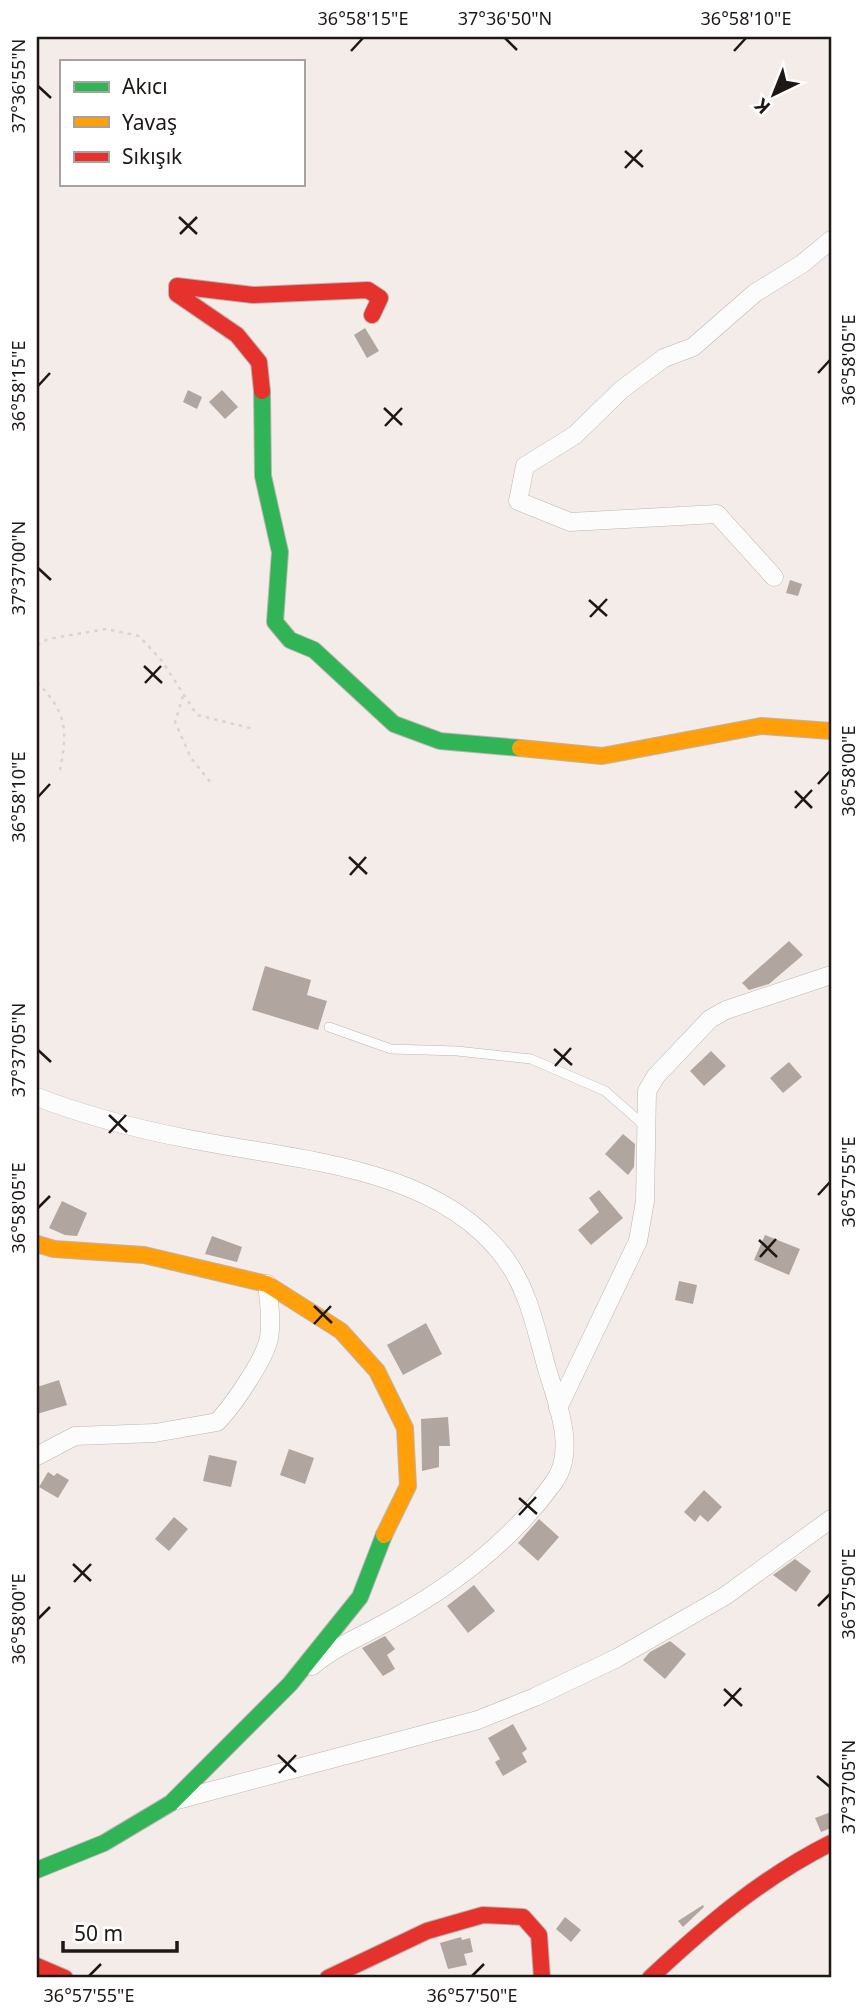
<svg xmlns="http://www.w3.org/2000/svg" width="868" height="2015" font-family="'Noto Sans',sans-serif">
  <rect width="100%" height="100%" fill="#f4ece8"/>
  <g fill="#b1a5a0">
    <polygon points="365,328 379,351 367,358 354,335"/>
    <polygon points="188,390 202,397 197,409 183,402"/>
    <polygon points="222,390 238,407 225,419 209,402"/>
    <polygon points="790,580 802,584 798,596 786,593"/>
    <polygon points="789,941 803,955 769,984 749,990 742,983"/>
    <polygon points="265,966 311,980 307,995 327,1001 318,1030 252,1010"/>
    <polygon points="711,1051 726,1066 704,1086 690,1071"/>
    <polygon points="789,1062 802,1077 783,1093 770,1078"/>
    <polygon points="623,1134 635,1144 634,1167 628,1175 605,1154"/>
    <polygon points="599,1190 623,1218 591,1245 578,1230 599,1212 589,1198"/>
    <polygon points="62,1201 87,1213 77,1236 65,1235 49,1228"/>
    <polygon points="765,1235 800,1249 789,1275 754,1260"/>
    <polygon points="212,1236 242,1247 237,1262 205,1254"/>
    <polygon points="679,1281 697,1285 693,1304 675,1300"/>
    <polygon points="426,1323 442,1354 403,1375 387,1345"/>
    <polygon points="59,1380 67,1405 37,1414 37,1387"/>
    <polygon points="448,1417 450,1446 439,1446 439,1467 422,1471 421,1419"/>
    <polygon points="289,1449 314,1458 305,1484 280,1475"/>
    <polygon points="209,1455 237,1461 231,1487 203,1481"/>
    <polygon points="48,1472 54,1476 57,1473 69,1480 58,1498 39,1487"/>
    <polygon points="704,1490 722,1507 708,1522 700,1515 695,1522 684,1512"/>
    <polygon points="174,1517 188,1529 169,1551 155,1539"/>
    <polygon points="539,1519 559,1537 538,1561 518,1543"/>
    <polygon points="795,1559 811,1571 796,1592 773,1575"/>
    <polygon points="474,1585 495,1611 468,1633 447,1606"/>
    <polygon points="385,1636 395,1649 387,1655 395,1669 383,1676 362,1648"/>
    <polygon points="670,1641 686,1654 665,1679 643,1660 650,1652"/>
    <polygon points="513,1724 527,1749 522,1753 527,1762 503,1776 495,1762 500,1759 488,1738"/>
    <polygon points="831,1812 831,1828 821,1832 815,1818"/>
    <polygon points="703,1905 704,1907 683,1927 678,1921"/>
    <polygon points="565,1917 581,1930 571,1942 556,1929"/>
    <polygon points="461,1937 462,1940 470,1938 473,1952 464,1954 467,1965 448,1969 440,1943"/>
  </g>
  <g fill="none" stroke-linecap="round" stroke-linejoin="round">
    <defs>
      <polyline id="lane" points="329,1027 391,1049 457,1051 531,1059 605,1091 645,1126"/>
      <g id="street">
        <polyline points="774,577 717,514 570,522 518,501 525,466 575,435 621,390 664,358 693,347 755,293 802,264 831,240"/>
        <path d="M37 1097C86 1116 137 1129 189 1139 293 1160 435 1165 504 1257 529 1290 536 1330 547 1369 557 1402 577 1451 554 1482 513 1539 455 1584 394 1618 367 1634 335 1646 312 1666"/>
        <polyline points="558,1408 638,1241 645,1201 647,1091 656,1076 710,1019 726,1010 831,975"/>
        <path d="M37 1456 75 1436 155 1433 217 1422C232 1407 265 1359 269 1338 272 1320 269 1302 267 1284"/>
        <polyline points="177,1800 478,1720 535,1697 617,1658 725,1596 831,1519"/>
      </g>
      <g id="fast">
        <polyline points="262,391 263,476 280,552 275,622 290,640 314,650 394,724 440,741 520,748"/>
        <polyline points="37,1870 104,1843 171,1803 290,1684 360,1597 384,1535"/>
      </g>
      <g id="slow">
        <polyline points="520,748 602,756 761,726 831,731"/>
        <polyline points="37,1244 54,1249 144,1255 267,1284 341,1331 377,1371 405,1428 408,1486 384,1535"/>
      </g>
      <g id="jam">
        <polyline points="262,391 259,362 237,335 177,294 177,286 253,295 368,290 380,298 372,315"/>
        <polyline points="37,1966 65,1978"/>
        <polyline points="328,1978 427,1931 483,1915 523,1917 539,1935 542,1978"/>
        <path d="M650 1978C708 1924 760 1879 831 1843"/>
      </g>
    </defs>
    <use href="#lane" stroke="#bbb5b2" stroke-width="10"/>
    <use href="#street" stroke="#bbb5b2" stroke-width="19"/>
    <use href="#fast" stroke="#bbb5b2" stroke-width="18"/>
    <use href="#slow" stroke="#bbb5b2" stroke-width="18"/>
    <use href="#jam" stroke="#bbb5b2" stroke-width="18"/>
    <g stroke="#d7d5d4" stroke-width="2.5" stroke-dasharray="3.5 5" stroke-linecap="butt">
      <polyline points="37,645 48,639 106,629 139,636 162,661 197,715 254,729"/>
      <path d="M37 682C67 713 68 730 60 770"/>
      <polyline points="183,696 175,722 191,758 211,783"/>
    </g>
    <use href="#lane" stroke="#fdfcfc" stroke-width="9"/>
    <use href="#street" stroke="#fdfcfc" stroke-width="18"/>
    <use href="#fast" stroke="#30b455" stroke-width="16"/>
    <use href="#slow" stroke="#ff9f0a" stroke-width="16"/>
    <use href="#jam" stroke="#e5322d" stroke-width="16"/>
  </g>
  <path fill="none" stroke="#1d1816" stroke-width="2.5" d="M505 38 517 50M351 51 363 38M734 51 746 38M38 86 51 98M625 151 643 167M625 168 642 150M179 217 197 234M180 234 197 217M818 373 830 360M38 386 50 373M384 408 402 425M385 426 402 408M38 568 51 580M589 600 607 616M590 617 607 599M144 666 162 683M145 683 161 666M818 784 830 771M795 791 812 808M38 797 50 784M795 808 812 790M349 857 367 874M350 875 366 857M554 1049 572 1065M38 1050 51 1062M555 1066 571 1048M109 1115 127 1132M109 1133 126 1115M818 1195 830 1182M38 1208 50 1196M759 1240 777 1257M760 1257 776 1239M314 1306 332 1323M314 1324 331 1306M519 1498 537 1514M519 1515 536 1497M73 1564 91 1581M74 1582 91 1564M818 1606 830 1594M38 1619 50 1607M724 1689 742 1706M724 1706 741 1688M278 1755 296 1772M279 1773 296 1755M817 1776 830 1787M89 1976 101 1964M472 1976 484 1964"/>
  <rect width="868" height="2015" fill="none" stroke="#ffffff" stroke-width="77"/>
  <rect x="60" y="60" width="245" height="126" fill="#ffffff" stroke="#a5a3a2" stroke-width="2"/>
  <rect x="74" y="82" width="35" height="10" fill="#30b455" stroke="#a5a3a2" stroke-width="2"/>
  <text x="122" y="94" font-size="21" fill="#1d1816">Akıcı</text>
  <rect x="74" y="117" width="35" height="10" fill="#ff9f0a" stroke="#a5a3a2" stroke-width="2"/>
  <text x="122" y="130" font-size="21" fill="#1d1816">Yavaş</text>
  <rect x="74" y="152" width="35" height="10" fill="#e5322d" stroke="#a5a3a2" stroke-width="2"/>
  <text x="122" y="164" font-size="21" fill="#1d1816">Sıkışık</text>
  <g transform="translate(774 94) rotate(223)" stroke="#ffffff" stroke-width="5" paint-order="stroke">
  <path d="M0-5L12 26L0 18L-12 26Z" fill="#1d1816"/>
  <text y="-10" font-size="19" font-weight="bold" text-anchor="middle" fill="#1d1816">K</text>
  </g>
  <path d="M63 1941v10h114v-10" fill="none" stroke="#1d1816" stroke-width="3.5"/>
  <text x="74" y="1941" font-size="21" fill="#1d1816" stroke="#ffffff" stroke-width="5" paint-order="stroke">50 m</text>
  <rect x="38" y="38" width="792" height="1938" fill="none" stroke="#1d1816" stroke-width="2.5"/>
  <g font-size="18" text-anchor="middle" fill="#1d1816">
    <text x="363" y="25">36°58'15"E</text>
    <text x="505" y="25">37°36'50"N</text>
    <text x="746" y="25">36°58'10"E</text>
    <text transform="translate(19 86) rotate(-90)" y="6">37°36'55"N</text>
    <text transform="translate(849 360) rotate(-90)" y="6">36°58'05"E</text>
    <text transform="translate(19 386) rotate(-90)" y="6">36°58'15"E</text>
    <text transform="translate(19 568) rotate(-90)" y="6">37°37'00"N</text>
    <text transform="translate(849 771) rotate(-90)" y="6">36°58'00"E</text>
    <text transform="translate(19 797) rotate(-90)" y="6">36°58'10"E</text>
    <text transform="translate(19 1050) rotate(-90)" y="6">37°37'05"N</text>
    <text transform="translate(849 1182) rotate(-90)" y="6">36°57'55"E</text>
    <text transform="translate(19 1208) rotate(-90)" y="6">36°58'05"E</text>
    <text transform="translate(849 1594) rotate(-90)" y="6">36°57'50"E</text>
    <text transform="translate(19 1619) rotate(-90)" y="6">36°58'00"E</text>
    <text transform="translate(849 1787) rotate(-90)" y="6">37°37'05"N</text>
    <text x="89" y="2002">36°57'55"E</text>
    <text x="472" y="2002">36°57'50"E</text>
  </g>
</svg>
